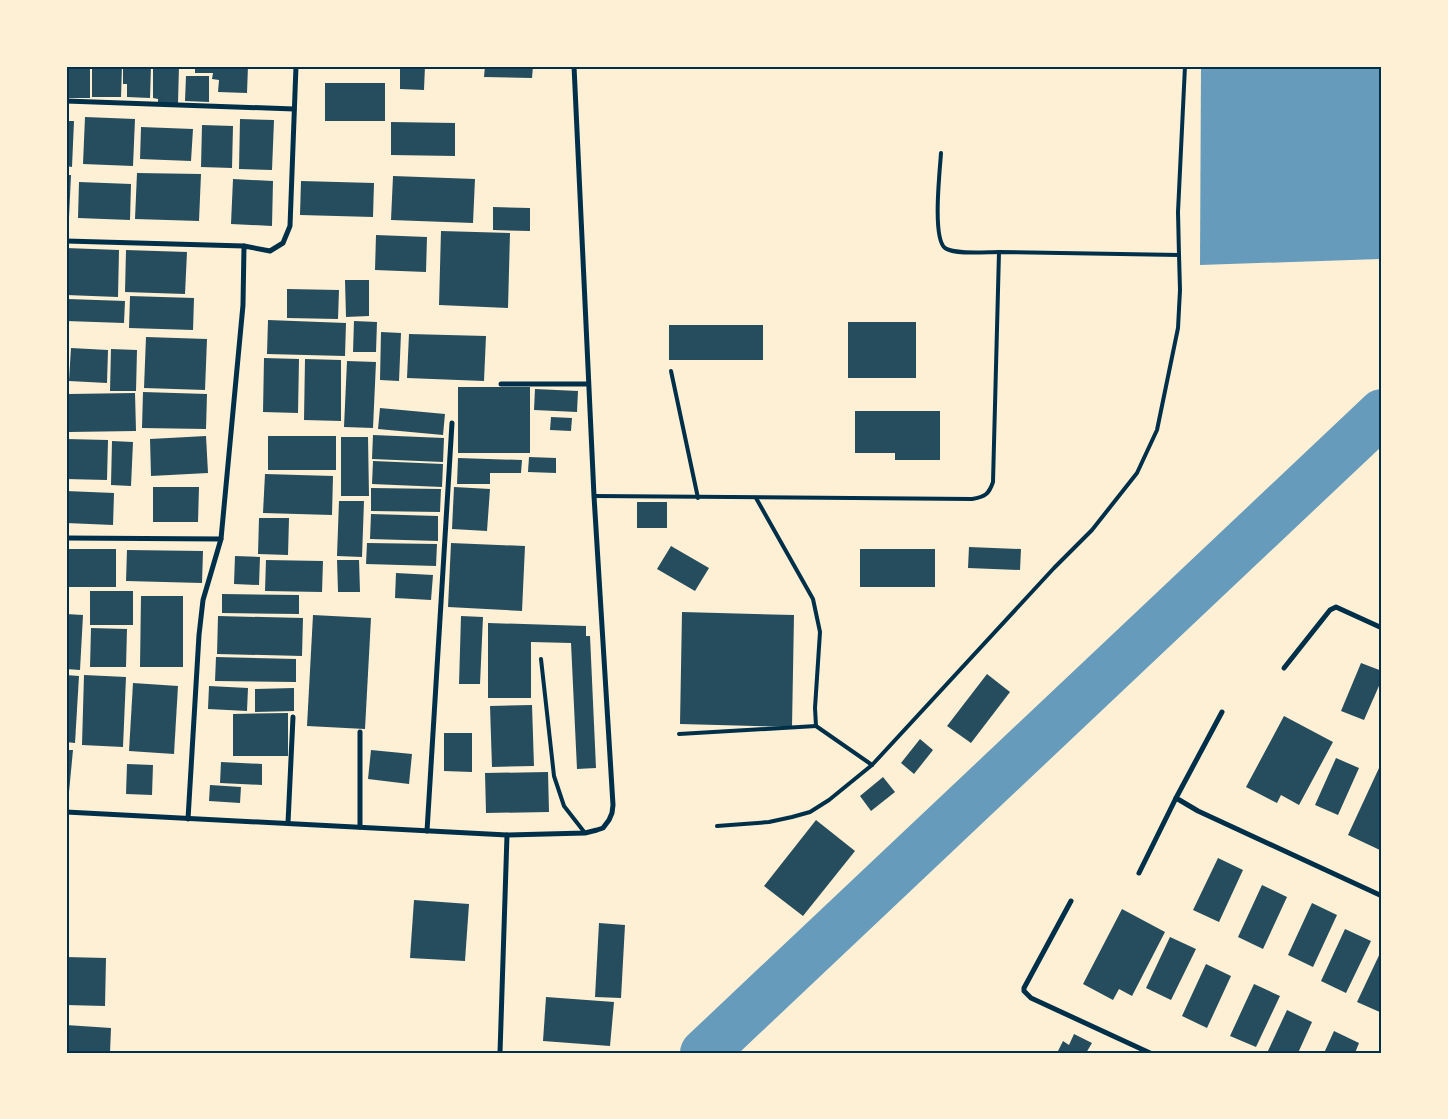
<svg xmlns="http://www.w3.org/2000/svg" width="1448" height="1119" font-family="'Noto Serif',serif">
  <rect width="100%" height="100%" fill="#fdf0d5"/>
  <polygon fill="#669bbc" points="1201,66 1382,66 1382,257 1380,259 1200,265"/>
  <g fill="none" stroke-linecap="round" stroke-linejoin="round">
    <polyline stroke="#669bbc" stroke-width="48" points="704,1053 1382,413"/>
  </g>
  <g fill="#264d5e">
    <rect x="66" y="66" width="24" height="32"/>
    <polygon points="92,66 122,66 121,97 92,97"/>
    <polygon points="123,66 151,66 150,98 127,97 127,84 123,84"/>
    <polygon points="153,66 179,66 178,103 158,103 158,99 153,98"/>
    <polygon points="195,66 248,66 247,93 218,92 219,80 212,79 213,73 195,73"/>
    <polygon points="400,66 425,66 424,90 400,89"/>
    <polygon points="485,66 533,66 532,78 484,77"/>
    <polygon points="186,76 209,76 209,102 185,101"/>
    <rect x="325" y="83" width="60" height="38"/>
    <polygon points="85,117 135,119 133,166 83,164"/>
    <polygon points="240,119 274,120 272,170 239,169"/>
    <polygon points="66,121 74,121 72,167 66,166"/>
    <polygon points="391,122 455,123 455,156 391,155"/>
    <polygon points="202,125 233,126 232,168 201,167"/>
    <polygon points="141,127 193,129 191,161 140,159"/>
    <polygon points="137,173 201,174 199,221 135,219"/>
    <polygon points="66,175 71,175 69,218 66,218"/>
    <polygon points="393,176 475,179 473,223 391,220"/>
    <polygon points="233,179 273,181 272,226 231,224"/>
    <polygon points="301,181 374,183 373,217 300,215"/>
    <polygon points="79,182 131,184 130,220 78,218"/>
    <polygon points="493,207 530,208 530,231 493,230"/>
    <polygon points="441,231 510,233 508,308 439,305"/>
    <polygon points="376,235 427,237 426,272 375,270"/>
    <polygon points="66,248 119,250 118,297 66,295"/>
    <polygon points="126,250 187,252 185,294 125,292"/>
    <polygon points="345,280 369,280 369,316 346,317"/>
    <polygon points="287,289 339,290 338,319 287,318"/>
    <polygon points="130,296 194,298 193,330 129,328"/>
    <polygon points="68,299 125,301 124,323 66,321"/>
    <polygon points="268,320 346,323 345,356 267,354"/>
    <polygon points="354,321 377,322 376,352 353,352"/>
    <rect x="848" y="322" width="68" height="56"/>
    <rect x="669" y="325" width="94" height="35"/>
    <polygon points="381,332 401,333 399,381 380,380"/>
    <polygon points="409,334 486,336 484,381 407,378"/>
    <polygon points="146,337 207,339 205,390 144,388"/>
    <polygon points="71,348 108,350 107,383 69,381"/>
    <polygon points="111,349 137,350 136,391 110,391"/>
    <polygon points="264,358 299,359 298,413 263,412"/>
    <polygon points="305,359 341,360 341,421 304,420"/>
    <polygon points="347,361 376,362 373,428 344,427"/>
    <rect x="458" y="387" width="72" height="66"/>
    <polygon points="535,389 578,391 577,412 534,410"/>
    <polygon points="143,392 207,394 206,429 142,428"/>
    <polygon points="135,393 136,431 69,432 69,394"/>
    <polygon points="380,408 445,414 443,435 378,429"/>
    <polygon points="855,411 940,411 940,460 895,460 895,453 855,453"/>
    <polygon points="551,417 572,418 571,431 550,430"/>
    <polygon points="373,435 444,438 443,462 372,459"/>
    <polygon points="206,436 208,473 151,476 150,439"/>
    <rect x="268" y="436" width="68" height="34"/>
    <polygon points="341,437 368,437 369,496 341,496"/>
    <polygon points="66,439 108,440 107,480 66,479"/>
    <polygon points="112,441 133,442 131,486 111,485"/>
    <polygon points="529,457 556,458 556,473 528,472"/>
    <polygon points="458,458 522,460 521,473 490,473 490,484 457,484"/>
    <polygon points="373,461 443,464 442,487 372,484"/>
    <polygon points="265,474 333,476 332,515 263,513"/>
    <polygon points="153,487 199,487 198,522 153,522"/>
    <polygon points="454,487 490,489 487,531 452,529"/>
    <polygon points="371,488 441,489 440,512 371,511"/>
    <polygon points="66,491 114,493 113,525 66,523"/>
    <polygon points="339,501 364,501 362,557 337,556"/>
    <rect x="637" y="502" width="30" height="26"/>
    <polygon points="371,514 438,516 438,541 370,539"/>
    <polygon points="259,518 289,518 288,555 258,554"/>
    <polygon points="367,543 437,544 436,566 366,564"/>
    <polygon points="451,543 525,546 522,611 448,607"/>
    <polygon points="671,546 709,568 695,591 657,569"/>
    <polygon points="969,547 1021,549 1020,570 968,568"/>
    <rect x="66" y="549" width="50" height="38"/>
    <rect x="860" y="549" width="75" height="38"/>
    <polygon points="127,550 203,551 202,583 126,581"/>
    <polygon points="235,556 260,557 259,585 234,584"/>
    <polygon points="266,560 323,561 322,592 265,591"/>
    <polygon points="337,560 359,560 360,592 338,592"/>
    <polygon points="396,573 433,575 431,600 395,598"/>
    <rect x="90" y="591" width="43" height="34"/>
    <polygon points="222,594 299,595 299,614 222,613"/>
    <polygon points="141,596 183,596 183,667 140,667"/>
    <polygon points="682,612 794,615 792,727 680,724"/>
    <polygon points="66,614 83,615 80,670 66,669"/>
    <polygon points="313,615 371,618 365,729 307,726"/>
    <polygon points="218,616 303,618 302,656 217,654"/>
    <polygon points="461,616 483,617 480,684 459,684"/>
    <polygon points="488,623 586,626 586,636 590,636 596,768 577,769 571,643 531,642 531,698 488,698"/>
    <polygon points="91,628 127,629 126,667 90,667"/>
    <polygon points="216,657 296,659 296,682 215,681"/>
    <polygon points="1361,663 1382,671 1382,679 1364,720 1341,711"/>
    <polygon points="987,674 1010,692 971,743 947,726"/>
    <polygon points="66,675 79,676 75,743 66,742"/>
    <polygon points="84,675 126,677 123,747 82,745"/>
    <polygon points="133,683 178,686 174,754 129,751"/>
    <polygon points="209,686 248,688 247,711 208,709"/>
    <polygon points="294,688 294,711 255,712 255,689"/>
    <polygon points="532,705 534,766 492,767 490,706"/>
    <polygon points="288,713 288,756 233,756 233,714"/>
    <polygon points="1284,716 1333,742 1299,805 1281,795 1277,803 1246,787"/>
    <polygon points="444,733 472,733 472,772 444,771"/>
    <polygon points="920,739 933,750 914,774 901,763"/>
    <polygon points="66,750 73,750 69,792 66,792"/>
    <polygon points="371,750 412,754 409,784 368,779"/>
    <polygon points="1336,758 1359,768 1338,815 1315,805"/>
    <polygon points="221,762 262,764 262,785 220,783"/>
    <polygon points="127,764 153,765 152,795 126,794"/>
    <polygon points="1379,768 1382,769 1382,851 1348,835"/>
    <polygon points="548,772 549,812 486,813 485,773"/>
    <polygon points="883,777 895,792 871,811 860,796"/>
    <polygon points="210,785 241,787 240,803 209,801"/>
    <polygon points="816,820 855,851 803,916 764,886"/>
    <polygon points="1218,858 1243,870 1219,922 1193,910"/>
    <polygon points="1262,885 1287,897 1263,949 1238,937"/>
    <polygon points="414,900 469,904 465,961 410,958"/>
    <polygon points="1312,903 1337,915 1313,967 1288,955"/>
    <polygon points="1122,909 1165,932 1132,996 1119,989 1113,1000 1083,984"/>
    <polygon points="599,923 625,925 621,998 595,997"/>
    <polygon points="1345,929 1371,941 1346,993 1321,981"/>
    <polygon points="1170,937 1196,949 1171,1000 1146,988"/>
    <polygon points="1382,949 1382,1013 1357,1002"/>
    <polygon points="66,957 106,958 105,1006 66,1005"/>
    <polygon points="1206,964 1231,976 1207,1028 1182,1016"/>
    <polygon points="1254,984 1280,996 1256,1047 1230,1036"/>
    <polygon points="546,997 614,1002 610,1046 543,1041"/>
    <polygon points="1287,1010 1312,1022 1298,1053 1267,1053"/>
    <polygon points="66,1025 111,1028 110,1053 66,1053"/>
    <polygon points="1334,1031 1359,1043 1355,1053 1324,1053"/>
    <polygon points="1074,1034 1092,1043 1086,1053 1057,1053 1063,1041 1069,1045"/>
  </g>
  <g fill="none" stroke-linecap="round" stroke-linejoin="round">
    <g stroke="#003049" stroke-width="4">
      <path d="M941 153C940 170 932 238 945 248 955 255 986 252 999 252"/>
      <polyline points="671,371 698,498"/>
      <path d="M594 496 972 499C985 497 989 494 993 482L999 252 1179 255 1178 212 1185 66"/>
      <polyline points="756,498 813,599 820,632 815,708 816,726 872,765"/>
      <polyline points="541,659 554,776 564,806 585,833"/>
      <polyline points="679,734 816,726"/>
      <polyline points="717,826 769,822 792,817 810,812 829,800 872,765 1054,568 1092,530 1137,473 1157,430 1178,328 1180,290 1179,255"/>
    </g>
    <g stroke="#003049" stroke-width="5">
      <polyline points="66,101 294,109"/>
      <polyline points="66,241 244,246"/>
      <polyline points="501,384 588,384"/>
      <polyline points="66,538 221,539"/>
      <polyline points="1284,668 1330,610 1336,607 1382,628"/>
      <polyline points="1222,712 1176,798 1198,811 1382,896"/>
      <polyline points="360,732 360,827"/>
      <polyline points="66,812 507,835 585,833 597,830 603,828 609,820 612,813 613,805 594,496 574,66"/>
      <polyline points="188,819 199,635 203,600 221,539 243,305 244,246 270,251 283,243 290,226 296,66"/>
      <polyline points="288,823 293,717"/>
      <polyline points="427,831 452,423"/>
      <polyline points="1139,873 1176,798"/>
      <polyline points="1071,901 1024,988 1024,991 1031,998 1150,1053"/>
      <polyline points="500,1053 507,835"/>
    </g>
  </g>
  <rect width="1448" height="1119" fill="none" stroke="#fdf0d5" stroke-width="135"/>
  <rect x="68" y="68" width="1312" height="984" fill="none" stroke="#003049" stroke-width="2"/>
</svg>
